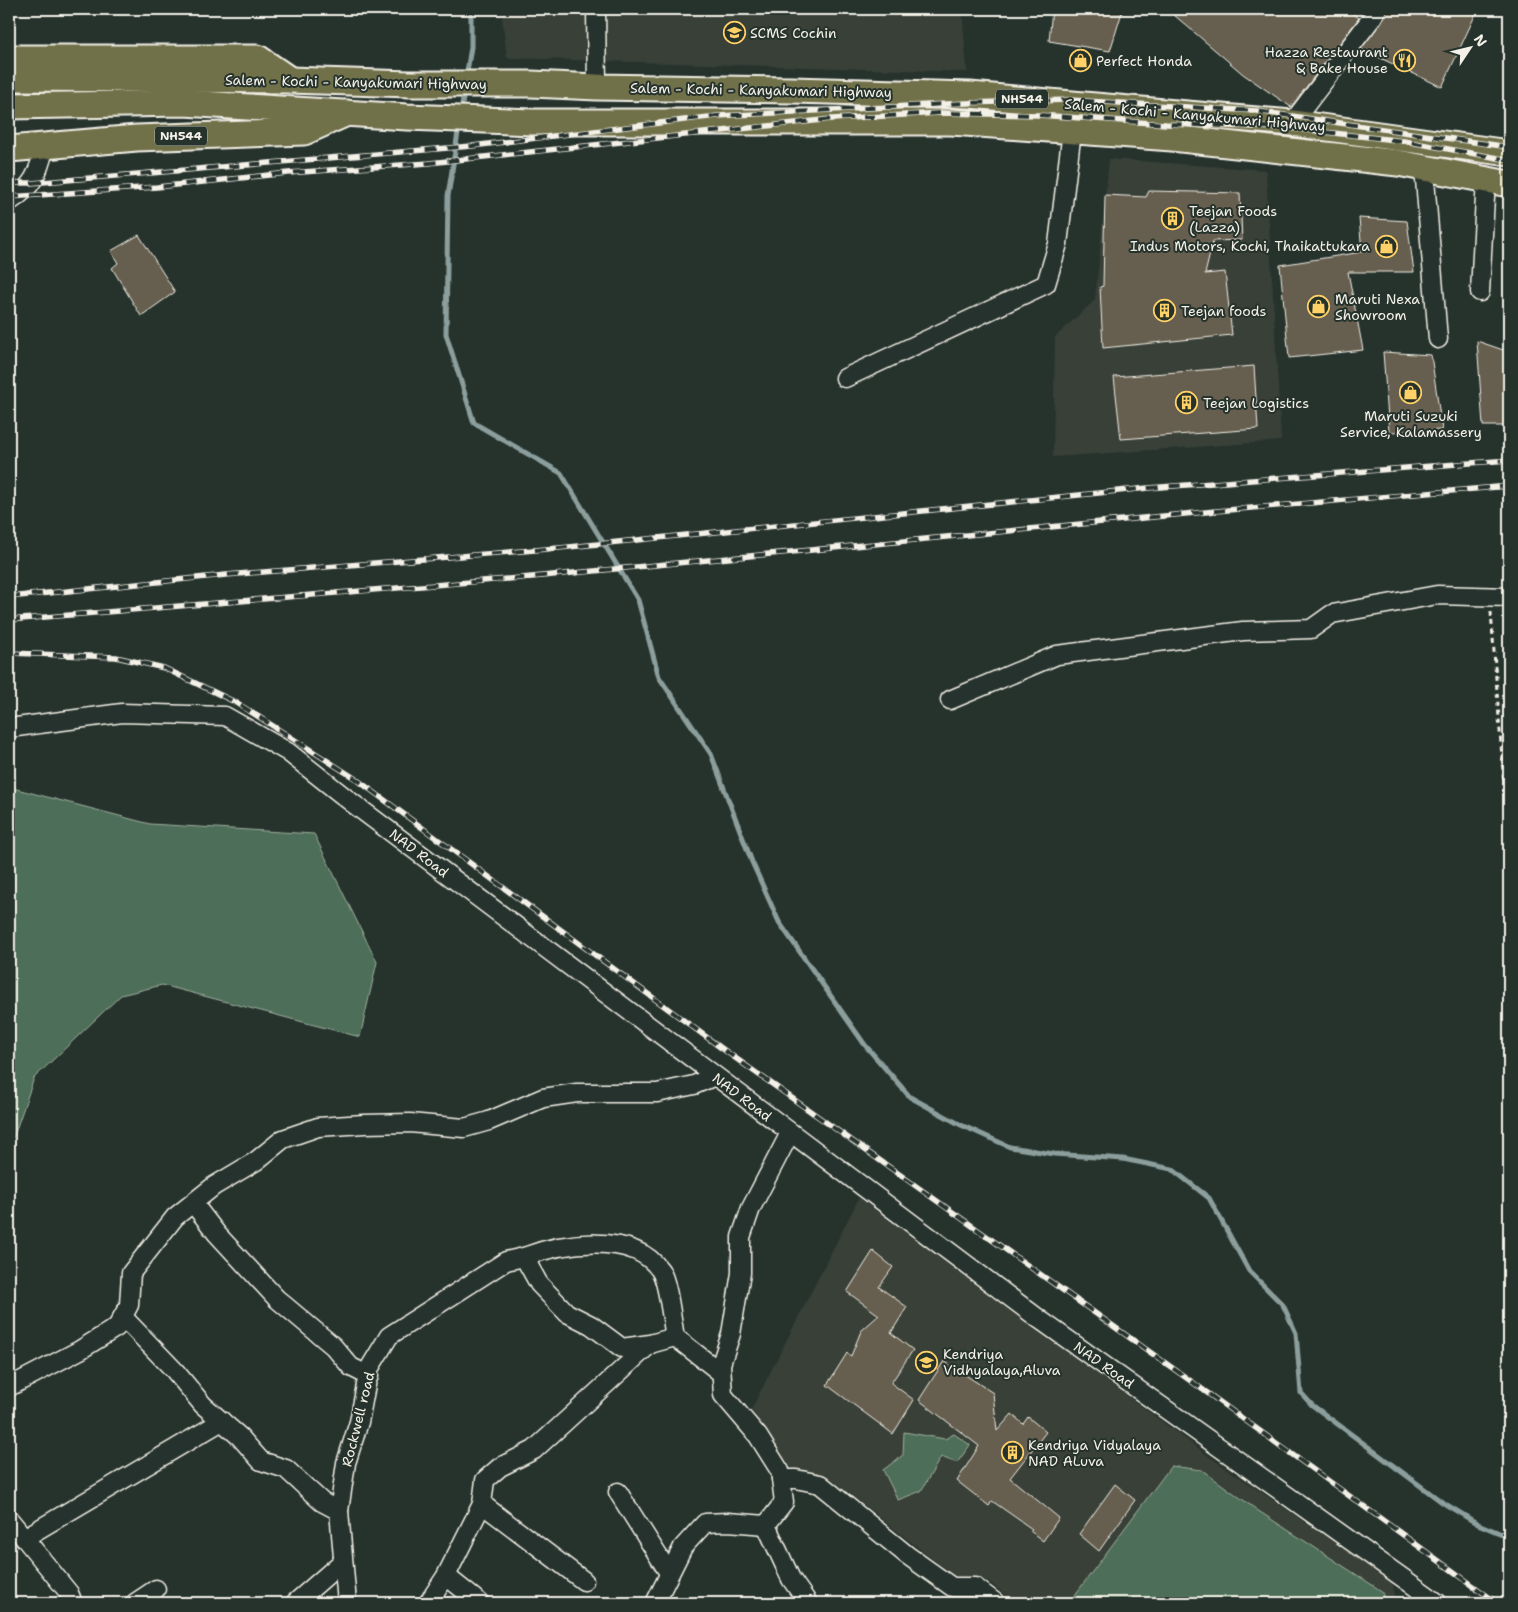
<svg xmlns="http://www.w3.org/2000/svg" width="1518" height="1612" font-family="'Shantell Sans',sans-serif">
  <rect width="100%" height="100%" fill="#26332d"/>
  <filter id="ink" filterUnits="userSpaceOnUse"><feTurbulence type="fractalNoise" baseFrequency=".02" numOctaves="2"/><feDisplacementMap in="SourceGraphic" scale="10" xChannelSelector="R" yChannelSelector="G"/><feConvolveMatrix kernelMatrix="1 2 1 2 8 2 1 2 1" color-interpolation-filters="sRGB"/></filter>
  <g filter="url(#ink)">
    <g fill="#394037">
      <polygon points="501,9 962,9 967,72 507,58"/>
      <polygon points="1109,159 1266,170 1281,441 1053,457 1055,337 1095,300"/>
      <polygon points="859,1198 1214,1460 1393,1582 1394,1603 1015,1603 988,1581 955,1577 826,1475 789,1469 751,1410"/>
    </g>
    <g fill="#4e6e58" stroke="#a1b0a0">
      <polygon points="9,787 150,824 314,834 377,962 360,1037 162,985 121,995 34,1078 9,1150"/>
      <polygon points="904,1432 945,1439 954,1434 970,1445 957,1463 941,1457 921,1491 898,1500 883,1470 903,1455"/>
      <polygon points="1171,1466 1202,1470 1257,1510 1383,1592 1383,1603 1069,1603"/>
    </g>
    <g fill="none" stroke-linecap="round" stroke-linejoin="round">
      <g stroke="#8c9f9d" stroke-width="5">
        <polyline points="466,78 471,47 471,9"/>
        <polyline points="461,112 464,91"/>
        <polyline points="459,126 448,196 446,334 474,423 561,473 638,600 659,677 711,754 752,862 779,922 865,1045 910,1097 961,1125 1010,1147 1054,1154 1123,1159 1172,1169 1209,1198 1249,1271 1283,1305 1296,1333 1301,1393 1312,1405 1442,1502 1478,1524 1509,1537"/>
      </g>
    </g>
    <g fill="#665e4f" stroke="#f4f1e8">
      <polygon points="1052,9 1123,9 1110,51 1049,41"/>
      <polygon points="1167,9 1346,9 1359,18 1291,107 1243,74"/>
      <polygon points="1388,9 1478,9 1442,87 1361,49 1381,23"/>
      <polygon points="1149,191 1240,193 1242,240 1213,241 1205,274 1225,272 1232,335 1103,348 1100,287 1103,286 1105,195 1146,197"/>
      <polygon points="1359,218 1407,221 1414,272 1348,272 1363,350 1289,358 1280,265 1362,252"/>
      <polygon points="139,235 175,292 141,316 112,268 118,263 111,251"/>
      <polygon points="1477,341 1509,352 1509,426 1483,426"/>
      <polygon points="1383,352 1431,355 1442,430 1389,432"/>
      <polygon points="1254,366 1258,429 1121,439 1114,377"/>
      <polygon points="873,1251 893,1267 879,1287 907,1307 891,1333 913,1350 891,1383 914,1400 893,1434 827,1385 847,1353 851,1356 861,1331 879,1315 847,1292"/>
      <polygon points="944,1361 993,1393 997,1431 1012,1414 1023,1424 1028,1417 1046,1432 1010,1478 1059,1518 1043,1541 1030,1531 1032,1529 992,1501 989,1506 957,1481 979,1446 919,1400"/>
      <polygon points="1115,1484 1135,1500 1099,1551 1079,1534"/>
    </g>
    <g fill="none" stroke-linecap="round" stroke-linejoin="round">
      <defs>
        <g id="minor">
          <polyline points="596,9 597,87"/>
          <polyline points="1292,123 1372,18 1377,9"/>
          <polyline points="1424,167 1438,339"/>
          <path d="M9 202C34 186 38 174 45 146"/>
          <polyline points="1480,292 1486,178"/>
          <polyline points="845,378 1046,284 1058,244 1072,131"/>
          <polyline points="950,700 1057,655 1243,631 1311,629 1332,614 1437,595 1509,597"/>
          <polyline points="9,728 122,713 225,716 288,752 351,802 1039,1319 1438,1603"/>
          <polyline points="193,1203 217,1234 277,1299 333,1346 351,1367 369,1376"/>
          <polyline points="123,1317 175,1371 203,1405 240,1437 261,1461 286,1469 322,1502 339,1511"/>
          <path d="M675 1337C672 1322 668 1281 660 1270 633 1231 561 1243 524 1257L539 1284 567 1313 591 1325 622 1348 650 1344 675 1337 721 1373"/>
          <polyline points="9,1387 80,1350 117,1327 129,1305 131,1273 175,1217 214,1186 256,1161 283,1139 318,1127 364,1124 410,1123 464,1128 489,1121 543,1098 577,1093 657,1093 694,1085 715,1076"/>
          <polyline points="781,1479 796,1479 820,1484 907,1555 952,1587 975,1587 996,1603"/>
          <polyline points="618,1492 669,1573"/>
          <polyline points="482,1504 584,1581"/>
          <polyline points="9,1519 69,1593 73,1603"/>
          <polyline points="766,1525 791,1579 808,1603"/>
          <polyline points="24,1538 222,1421"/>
          <polyline points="446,1576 480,1603"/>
          <polyline points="135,1603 156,1589"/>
          <polyline points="295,1603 342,1562"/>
          <polyline points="347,1603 339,1511 346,1463 359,1422 369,1369 389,1336 506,1261 524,1257"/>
          <polyline points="428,1603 446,1576 482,1504 485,1480 500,1467 534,1450 650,1344"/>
          <polyline points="655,1603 683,1547 705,1523 728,1522 766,1525 784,1502 780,1471 758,1436 723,1395 721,1364 731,1334 741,1273 741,1237 751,1208 790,1133"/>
        </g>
        <g id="highway">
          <polyline points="9,58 258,58 290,80"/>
          <polyline points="9,78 290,80 410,84 531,84 597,87 792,90 970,95 1292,123 1509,153"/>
          <polyline points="9,106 184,103 407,117 532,122 951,122 1172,138 1398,163 1509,184"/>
          <polyline points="9,149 137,138 304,132 347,113"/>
        </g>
      </defs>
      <use href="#minor" stroke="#f4f1e8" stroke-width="21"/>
      <use href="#highway" stroke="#f4f1e8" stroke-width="29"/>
      <polyline stroke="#f4f1e8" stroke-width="3" stroke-dasharray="5 4" stroke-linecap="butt" points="1491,612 1509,850"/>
      <use href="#minor" stroke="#26332d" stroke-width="18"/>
      <use href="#highway" stroke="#70704a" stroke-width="25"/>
      <defs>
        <g id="rail">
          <polyline points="9,183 31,183 472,146 717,116 966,103 1069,100 1256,111 1509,147"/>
          <polyline points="9,197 157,187 288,173 429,163 832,119 941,113 1038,115 1166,124 1289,128 1404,141 1509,160"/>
          <polyline points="9,597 226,575 559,548 1148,488 1509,460"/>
          <polyline points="9,620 532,577 1216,511 1509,486"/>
          <polyline points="9,653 116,657 164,668 237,703 356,779 724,1050 1195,1384 1497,1603"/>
        </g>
      </defs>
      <use href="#rail" stroke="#f4f1e8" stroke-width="5.5"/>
      <use href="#rail" stroke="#26332d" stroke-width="4" stroke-dasharray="11" stroke-linecap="butt"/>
    </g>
  </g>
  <defs>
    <symbol id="university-ring" viewBox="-11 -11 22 22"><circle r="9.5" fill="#26332d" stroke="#ffd166" stroke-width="1.5"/><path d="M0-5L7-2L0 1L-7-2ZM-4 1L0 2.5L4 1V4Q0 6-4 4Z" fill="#ffd166"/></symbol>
    <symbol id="restaurant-ring" viewBox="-11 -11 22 22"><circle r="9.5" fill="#26332d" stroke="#ffd166" stroke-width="1.5"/><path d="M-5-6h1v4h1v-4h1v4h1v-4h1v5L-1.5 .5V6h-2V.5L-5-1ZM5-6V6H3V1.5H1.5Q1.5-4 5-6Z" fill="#ffd166"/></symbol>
    <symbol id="shop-ring" viewBox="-11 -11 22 22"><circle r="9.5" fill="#26332d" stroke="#ffd166" stroke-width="1.5"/><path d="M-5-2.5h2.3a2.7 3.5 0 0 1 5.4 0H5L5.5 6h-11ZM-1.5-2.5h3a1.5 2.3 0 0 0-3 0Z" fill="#ffd166"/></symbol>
    <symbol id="building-ring" viewBox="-11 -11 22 22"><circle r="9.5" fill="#26332d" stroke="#ffd166" stroke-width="1.5"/><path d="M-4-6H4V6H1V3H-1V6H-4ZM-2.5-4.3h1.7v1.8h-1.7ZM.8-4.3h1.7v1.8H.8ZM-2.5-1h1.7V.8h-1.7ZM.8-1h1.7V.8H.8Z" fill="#ffd166"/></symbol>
    <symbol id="school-ring" viewBox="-11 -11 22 22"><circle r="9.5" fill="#26332d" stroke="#ffd166" stroke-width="1.5"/><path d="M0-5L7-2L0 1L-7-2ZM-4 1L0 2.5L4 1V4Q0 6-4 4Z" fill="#ffd166"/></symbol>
  </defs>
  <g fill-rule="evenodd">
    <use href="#university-ring" x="722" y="20" width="25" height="25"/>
    <use href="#restaurant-ring" x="1392" y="48" width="25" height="25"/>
    <use href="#shop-ring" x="1068" y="48" width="25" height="25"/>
    <use href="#building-ring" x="1160" y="206" width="25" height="25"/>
    <use href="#shop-ring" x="1374" y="234" width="25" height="25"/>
    <use href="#shop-ring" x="1306" y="294" width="25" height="25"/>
    <use href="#building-ring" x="1152" y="298" width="25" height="25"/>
    <use href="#shop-ring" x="1398" y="380" width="25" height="25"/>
    <use href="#building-ring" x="1174" y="390" width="25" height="25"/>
    <use href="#school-ring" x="914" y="1350" width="25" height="25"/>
    <use href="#building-ring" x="1000" y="1440" width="25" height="25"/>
  </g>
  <g text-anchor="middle" stroke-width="4" stroke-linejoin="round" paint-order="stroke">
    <g fill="#26332d" stroke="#b6b8b0" stroke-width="1">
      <rect x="996" y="89.5" width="52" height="19" rx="4"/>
      <rect x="155" y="126.5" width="52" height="19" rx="4"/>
    </g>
    <g font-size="12" font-weight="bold" fill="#f4f1e8">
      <text x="1022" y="103">NH544</text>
      <text x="181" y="140">NH544</text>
    </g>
    <g font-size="14" fill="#f4f1e8" stroke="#26332d" text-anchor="start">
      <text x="750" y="38">SCMS Cochin</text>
      <text x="1388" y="57" text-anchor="end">Hazza Restaurant<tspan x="1388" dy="16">&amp; Bake House</tspan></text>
      <text x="1096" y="66">Perfect Honda</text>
      <text x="1189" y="216">Teejan Foods<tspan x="1189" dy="16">(Lazza)</tspan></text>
      <text x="1370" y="251" text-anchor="end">Indus Motors, Kochi, Thaikattukara</text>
      <text x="1335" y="304">Maruti Nexa<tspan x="1335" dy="16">Showroom</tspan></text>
      <text x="1181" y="316">Teejan foods</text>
      <text x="1203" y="408">Teejan Logistics</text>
      <text x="1411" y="421" text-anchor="middle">Maruti Suzuki<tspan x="1411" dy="16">Service, Kalamassery</tspan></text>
      <text x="943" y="1359">Kendriya<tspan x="943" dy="16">Vidhyalaya,Aluva</tspan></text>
      <text x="1028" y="1450">Kendriya Vidyalaya<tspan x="1028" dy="16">NAD ALuva</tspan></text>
    </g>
    <g font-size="14" fill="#f4f1e8" stroke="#26332d">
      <text transform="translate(356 82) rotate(1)" y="5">Salem - Kochi - Kanyakumari Highway</text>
      <text transform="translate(761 90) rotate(1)" y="5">Salem - Kochi - Kanyakumari Highway</text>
      <text transform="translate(1195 115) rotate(5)" y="5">Salem - Kochi - Kanyakumari Highway</text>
      <text transform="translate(419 853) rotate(37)" y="5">NAD Road</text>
      <text transform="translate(742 1097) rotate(37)" y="5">NAD Road</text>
      <text transform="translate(1104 1365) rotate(35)" y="5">NAD Road</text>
      <text transform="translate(358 1419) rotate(-76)" y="5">Rockwell road</text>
    </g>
  </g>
  <rect width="1518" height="1612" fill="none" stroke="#26332d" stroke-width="30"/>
  <rect x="15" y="15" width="1488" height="1582" fill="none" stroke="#f4f1e8" stroke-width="2" filter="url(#ink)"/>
  <g transform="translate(1470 48) rotate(55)" stroke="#26332d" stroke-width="4" paint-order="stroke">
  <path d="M0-4L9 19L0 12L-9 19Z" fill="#f4f1e8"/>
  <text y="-8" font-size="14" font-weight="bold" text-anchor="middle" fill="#f4f1e8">N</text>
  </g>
</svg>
